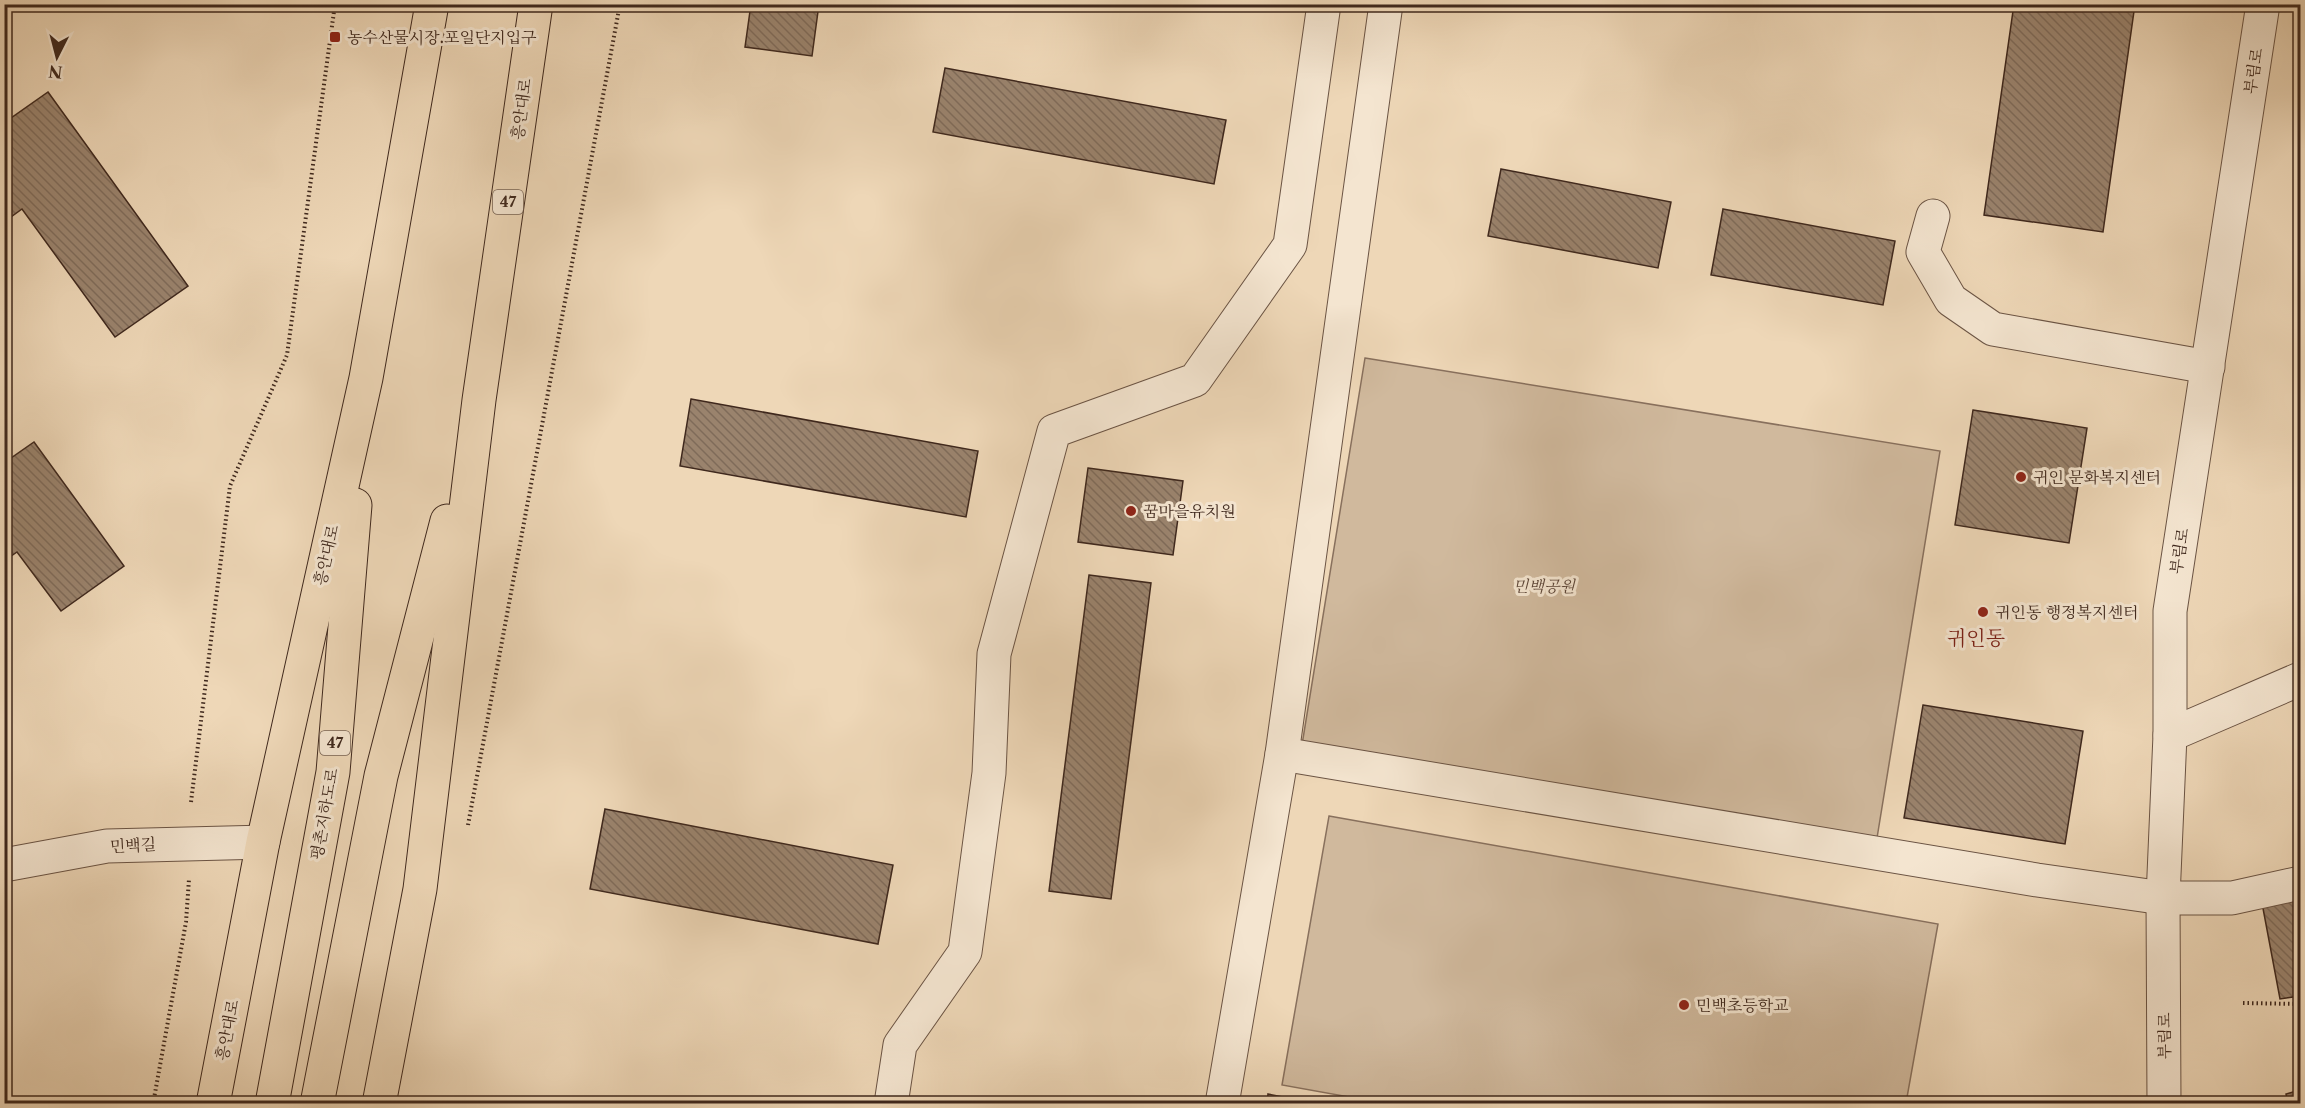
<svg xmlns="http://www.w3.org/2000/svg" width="2305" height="1108" font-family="'Libre Caslon Text','Noto Serif KR',serif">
  <defs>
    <pattern id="building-back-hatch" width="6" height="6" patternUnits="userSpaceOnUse" patternTransform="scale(1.5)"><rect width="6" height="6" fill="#9a836d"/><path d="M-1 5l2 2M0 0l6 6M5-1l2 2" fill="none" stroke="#7f6b59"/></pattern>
  </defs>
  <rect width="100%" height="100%" fill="#eed7b7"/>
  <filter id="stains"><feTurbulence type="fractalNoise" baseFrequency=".00333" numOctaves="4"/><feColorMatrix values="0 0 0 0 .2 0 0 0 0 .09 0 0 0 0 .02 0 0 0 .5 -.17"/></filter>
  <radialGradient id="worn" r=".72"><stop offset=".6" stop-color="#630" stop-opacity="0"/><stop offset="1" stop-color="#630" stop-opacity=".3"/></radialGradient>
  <g fill="#d0b99d" stroke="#88705d" stroke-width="1.5">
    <polygon points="1365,358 1940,451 1877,838 1302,745"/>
    <polygon points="1329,816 1938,924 1906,1103 1388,1104 1282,1085"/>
  </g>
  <g fill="url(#building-back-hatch)" stroke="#3f281d" stroke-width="1.5">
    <polygon points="751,4 819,4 812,56 745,47"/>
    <polygon points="2014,4 2135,4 2103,232 1984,215"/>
    <polygon points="945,68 1226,120 1214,184 933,132"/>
    <polygon points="48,92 188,286 115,337 22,209 4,222 4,123"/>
    <polygon points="1501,169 1671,202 1658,268 1488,236"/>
    <polygon points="1723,209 1895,241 1883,305 1711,275"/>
    <polygon points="691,399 978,451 966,517 680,466"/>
    <polygon points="1973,410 2087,428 2069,543 1955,525"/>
    <polygon points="34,442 124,566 61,611 17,552 4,561 4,463"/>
    <polygon points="1088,468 1183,481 1173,555 1078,542"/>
    <polygon points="1089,575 1151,583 1111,899 1049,891"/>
    <polygon points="1923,705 2083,731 2065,844 1904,818"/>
    <polygon points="605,809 893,865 878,944 590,889"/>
    <polygon points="2300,896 2300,996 2280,999 2262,903"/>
    <polygon points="2300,1090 2300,1104 2288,1104 2286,1094"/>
    <polygon points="1268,1094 1319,1104 1267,1104"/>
  </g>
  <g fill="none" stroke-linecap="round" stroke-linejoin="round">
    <defs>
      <g id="minor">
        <polyline points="1933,216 1923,252 1951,300 1993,329 2208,367"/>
        <polyline points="2170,735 2300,679"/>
        <polyline points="1282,754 2037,880 2163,898 2232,898 2300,883"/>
        <polyline points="4,865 107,846 263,842"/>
        <polyline points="891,1104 900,1045 965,952 989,773 994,654 1054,431 1195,380 1290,245 1324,4"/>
        <polyline points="1222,1104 1282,754 1386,4"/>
        <polyline points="2164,1104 2163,898 2170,735 2170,611 2263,4"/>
      </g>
      <g id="major">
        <polyline points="213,1104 263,842 366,378 432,4"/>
        <polyline points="272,1104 333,772 355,505"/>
        <polyline points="317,1104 381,776 447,521"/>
        <polyline points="379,1104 420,889 479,400 536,4"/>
      </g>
    </defs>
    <use href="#minor" stroke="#6b5444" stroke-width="35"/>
    <use href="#major" stroke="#3f281d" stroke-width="35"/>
    <g stroke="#3f281d" stroke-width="4" stroke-dasharray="1.5 3" stroke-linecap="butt">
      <polyline points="191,802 230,486 287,355 335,4"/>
      <polyline points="468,825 620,4"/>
      <polyline points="2243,1003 2300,1004"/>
      <polyline points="153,1104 186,922 189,879"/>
    </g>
    <use href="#minor" stroke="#f4e5d0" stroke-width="33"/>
    <use href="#major" stroke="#eed7b7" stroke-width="33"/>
  </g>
  <g fill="#8f2418" stroke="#f4e5d0" stroke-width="2">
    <rect x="329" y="31" width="12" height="12" rx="3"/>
    <circle cx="2021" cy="477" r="6"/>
    <circle cx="1131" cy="511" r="6"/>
    <circle cx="1983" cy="612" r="6"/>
    <circle cx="1684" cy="1005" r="6"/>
  </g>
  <g text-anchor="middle" stroke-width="6" stroke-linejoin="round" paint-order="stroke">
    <g fill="#f4e5d0" stroke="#756153" stroke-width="1.5">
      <rect x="493" y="190" width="30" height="24" rx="4.5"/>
      <rect x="320" y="731" width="30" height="24" rx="4.5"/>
    </g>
    <g font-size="15" font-weight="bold" fill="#3f281d">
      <text x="508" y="207">47</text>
      <text x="335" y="748">47</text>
    </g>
    <g font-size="16" fill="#3f281d" stroke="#f4e5d0" text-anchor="start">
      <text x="347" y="43">농수산물시장.포일단지입구</text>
      <text x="2033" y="483">귀인 문화복지센터</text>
      <text x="1143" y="517">꿈마을유치원</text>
      <text x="1995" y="618">귀인동 행정복지센터</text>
      <text x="1696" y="1011">민백초등학교</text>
    </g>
    <g font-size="16" fill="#3f281d" stroke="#f4e5d0">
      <text transform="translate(2253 71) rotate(-81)" y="6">부림로</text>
      <text transform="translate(521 109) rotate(-82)" y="6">흥안대로</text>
      <text transform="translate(2179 551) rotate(-81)" y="6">부림로</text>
      <text transform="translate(326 555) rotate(-77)" y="6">흥안대로</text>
      <text transform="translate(324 814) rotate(-80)" y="6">평촌지하도로</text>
      <text transform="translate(133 845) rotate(-3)" y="6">민백길</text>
      <text transform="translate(227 1030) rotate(-79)" y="6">흥안대로</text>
      <text transform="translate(2164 1036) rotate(-90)" y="6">부림로</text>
    </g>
    <g font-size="16" font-style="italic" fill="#5c4537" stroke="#f4e5d0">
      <text x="1544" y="592">민백공원</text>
    </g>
    <g font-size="20" fill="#7a1f14" stroke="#f4e5d0">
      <text x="1976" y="645">귀인동</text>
    </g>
  </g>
  <rect width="2305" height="1108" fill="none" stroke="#eed7b7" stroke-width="24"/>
  <rect x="6" y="6" width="2293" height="1096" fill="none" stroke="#3f281d" stroke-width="3"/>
  <rect x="12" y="12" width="2281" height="1084" fill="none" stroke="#3f281d" stroke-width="1.5"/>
  <g transform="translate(57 57) rotate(186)" stroke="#f4e5d0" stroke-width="4.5" paint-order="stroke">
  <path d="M0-4.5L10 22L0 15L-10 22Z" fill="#3f281d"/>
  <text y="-9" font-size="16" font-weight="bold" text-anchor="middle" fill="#3f281d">N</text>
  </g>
  <rect width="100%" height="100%" filter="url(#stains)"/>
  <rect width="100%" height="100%" fill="url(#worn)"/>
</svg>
